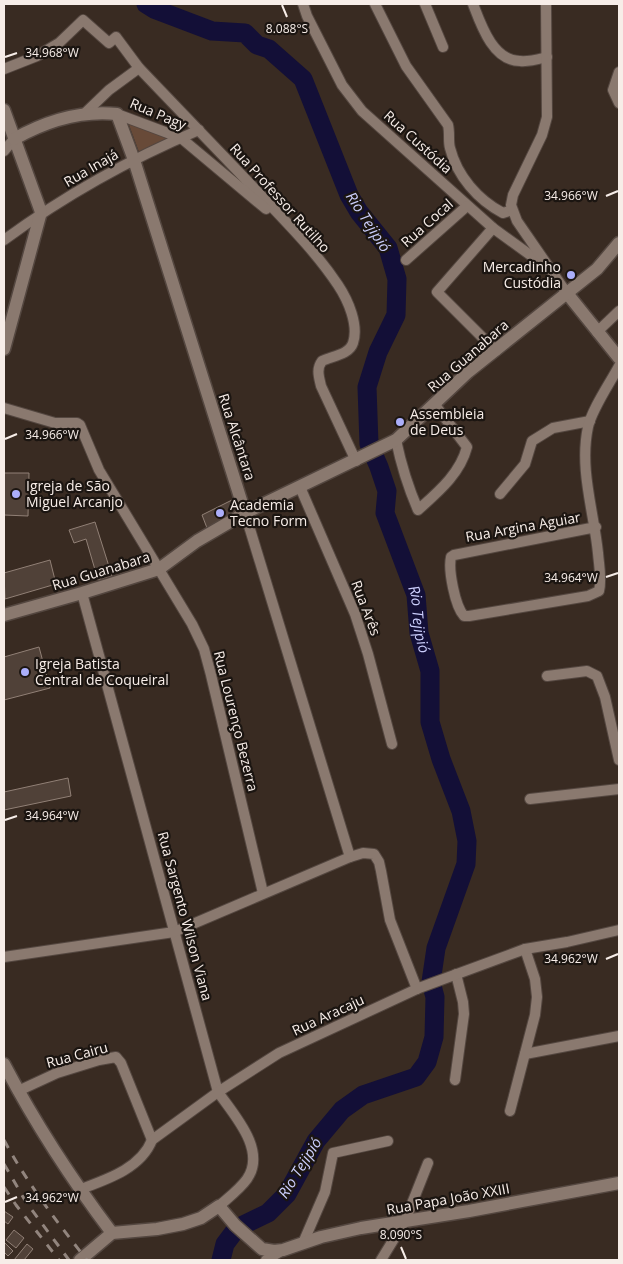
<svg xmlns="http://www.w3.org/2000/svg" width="623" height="1264" font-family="'Open Sans',sans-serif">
  <rect width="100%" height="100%" fill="#392b22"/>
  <polygon fill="#684a38" points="124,119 170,139 139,152 129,125"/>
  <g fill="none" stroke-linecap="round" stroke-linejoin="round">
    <path stroke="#130f37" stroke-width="19" id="s1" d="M146 4 154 9 212 31 245 33 257 45 269 49 303 79 349 195 359 212 388 248 397 279 396 315 378 352 367 387 369 444 379 467 387 491 385 513 416 595 419 633 430 671V722L441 759 461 811 467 841 466 864 436 948 431 982 435 997 434 1037 427 1062 416 1077 363 1095 342 1110 316 1141 287 1194 268 1213 237 1228 225 1244 221 1260"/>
  </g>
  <g fill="#504138" stroke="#918076">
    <polygon points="4,473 29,473 28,516 4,515"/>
    <polygon points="234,499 238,511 207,528 202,515"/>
    <polygon points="95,522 112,576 98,580 86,539 74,543 69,530"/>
    <polygon points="50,560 56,584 5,599 4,573"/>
    <polygon points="39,647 50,688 4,700 4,657"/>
    <polygon points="68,778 71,796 4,810 4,792"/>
    <polygon points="4,1211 13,1217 8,1224 4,1221"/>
    <polygon points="14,1230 24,1238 16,1248 6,1240"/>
    <polygon points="4,1242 13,1251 8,1256 4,1252"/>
    <polygon points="27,1244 33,1249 24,1260 14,1260"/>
  </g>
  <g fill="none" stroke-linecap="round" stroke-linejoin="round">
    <defs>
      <g id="minor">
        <polyline points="303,4 307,16 342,85 362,111 493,228 551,270"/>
        <path d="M375 4 406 66 448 125C450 133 448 141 450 148 457 176 478 200 503 213L512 210"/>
        <polyline points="425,4 443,47"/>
        <path d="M473 4C481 25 493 61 520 61 529 62 539 59 547 57"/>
        <polyline points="546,4 547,117 542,135 513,195 511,205 517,221 566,292"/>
        <path d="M4 69 37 56 59 43 83 20 109 43 116 37 139 68C177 108 216 148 254 188 283 219 314 249 338 285 348 300 359 325 353 343 349 355 332 356 322 361 316 369 319 377 321 386L356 461"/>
        <polyline points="619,72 613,90 619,103"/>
        <polyline points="84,114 109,90 139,68"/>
        <polyline points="117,114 181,138 266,209"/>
        <polyline points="4,151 14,139"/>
        <polyline points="493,228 437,292 496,351"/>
        <path d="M4 240C64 196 130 159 199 130"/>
        <polyline points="406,260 467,206"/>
        <polyline points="597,332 619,311"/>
        <polyline points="4,408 55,423 77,423 80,425 99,470 192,624 204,649 211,675 263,893"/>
        <path d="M396 440C401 464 408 487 418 510 438 492 460 474 467 447L435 405"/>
        <polyline points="300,487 355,614 368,654 392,744"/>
        <polyline points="500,494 525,464 532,441 553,428 590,421"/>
        <polyline points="245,513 350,857"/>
        <path d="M596 527 454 555 451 557C448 570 455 606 464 616H469L588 596 599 591C602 579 599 566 598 553 594 512 579 469 588 427 592 409 610 383 619 366"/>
        <path d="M82 593 218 1092C234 1115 267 1150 247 1179 240 1189 228 1198 219 1206"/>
        <polyline points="547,676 587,671 597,676 605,697 619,760"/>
        <polyline points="530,799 619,789"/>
        <polyline points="4,957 174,932 350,857 363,853 374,854 379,862 381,871 390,920 417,989"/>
        <polyline points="525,1054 619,1036"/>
        <polyline points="455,1080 464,1014 463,1002 456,974"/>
        <polyline points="18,1091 57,1073 99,1060 116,1057 121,1063 152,1140"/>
        <polyline points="510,1111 535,1015 537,997 535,979 525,949"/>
        <path d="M81 1189C108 1179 141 1168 152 1140L218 1092 279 1053 419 988 525 949 567 942 619 930"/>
        <polyline points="303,1243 325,1192 333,1153 388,1141"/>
        <polyline points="266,1260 283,1250"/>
        <polyline points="381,1260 405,1221 428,1163"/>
      </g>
      <g id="tertiary">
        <polyline points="4,110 41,212 4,349"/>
        <path d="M14 139C46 121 80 110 117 114L134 160 245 513"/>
        <polyline points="566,292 619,358"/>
        <polyline points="4,615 82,593 159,569 197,541 245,513 396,440 468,372 597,269 619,243"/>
        <path d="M4 1064C35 1123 72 1180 112 1233"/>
        <polyline points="80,1260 112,1233 157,1229 183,1224 201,1218 219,1206 235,1225 262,1249 274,1251 283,1250 321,1237 361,1228 469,1211 619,1183"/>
      </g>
    </defs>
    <use href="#minor" stroke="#544740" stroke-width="12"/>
    <use href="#tertiary" stroke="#544740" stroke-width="15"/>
    <use href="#minor" stroke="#8a796f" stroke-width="10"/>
    <use href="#tertiary" stroke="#8a796f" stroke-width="12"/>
    <g stroke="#92857e" stroke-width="3" stroke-dasharray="9 9" stroke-linecap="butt">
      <path d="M4 1140C27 1183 57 1222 87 1260"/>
      <polyline points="4,1164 26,1202 69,1260"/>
      <polyline points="4,1187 16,1205 59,1260"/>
    </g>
  </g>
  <path fill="none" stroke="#f7ede8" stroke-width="2" d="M282 5 287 17M5 57 17 53M606 196 618 191M5 439 17 434M606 577 618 573M5 820 17 816M606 959 618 954M5 1202 17 1197M401 1247 406 1259"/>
  <g fill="#acaffb" stroke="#1b1511" stroke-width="2">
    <circle cx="571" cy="275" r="5"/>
    <circle cx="400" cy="422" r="5"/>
    <circle cx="16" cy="494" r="5"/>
    <circle cx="220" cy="513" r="5"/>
    <circle cx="25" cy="672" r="5"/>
  </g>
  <g text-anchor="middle" stroke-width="4.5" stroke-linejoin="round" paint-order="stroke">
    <g font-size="14" fill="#f7ede8" stroke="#1b1511">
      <text transform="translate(158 114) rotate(23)" y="5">Rua Pagy</text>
      <text transform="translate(418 142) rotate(42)" y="5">Rua Custódia</text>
      <text transform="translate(91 168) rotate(-30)" y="5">Rua Inajá</text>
      <text transform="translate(280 198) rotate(48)" y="5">Rua Professor Rutilho</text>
      <text transform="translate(427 223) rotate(-42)" y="5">Rua Cocal</text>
      <text transform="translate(468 356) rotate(-41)" y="5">Rua Guanabara</text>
      <text transform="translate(237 437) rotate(72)" y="5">Rua Alcântara</text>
      <text transform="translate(523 527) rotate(-10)" y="5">Rua Argina Aguiar</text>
      <text transform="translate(101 571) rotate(-17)" y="5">Rua Guanabara</text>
      <text transform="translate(366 608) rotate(69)" y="5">Rua Arês</text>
      <text transform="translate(236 721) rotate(76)" y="5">Rua Lourenço Bezerra</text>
      <text transform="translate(185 916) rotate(75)" y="5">Rua Sargento Wilson Viana</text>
      <text transform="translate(328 1015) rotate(-25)" y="5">Rua Aracaju</text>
      <text transform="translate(77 1055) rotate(-15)" y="5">Rua Cairu</text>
      <text transform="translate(448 1199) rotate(-10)" y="5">Rua Papa João XXIII</text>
    </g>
    <g font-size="14" fill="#f7ede8" stroke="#1b1511" text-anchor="start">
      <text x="561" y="272" text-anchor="end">Mercadinho<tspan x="561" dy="16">Custódia</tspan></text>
      <text x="410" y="419">Assembleia<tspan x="410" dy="16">de Deus</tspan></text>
      <text x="26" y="491">Igreja de São<tspan x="26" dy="16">Miguel Arcanjo</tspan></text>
      <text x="230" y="510">Academia<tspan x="230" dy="16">Tecno Form</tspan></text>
      <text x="35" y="669">Igreja Batista<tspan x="35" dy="16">Central de Coqueiral</tspan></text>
    </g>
    <g font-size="15" font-style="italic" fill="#cbcefc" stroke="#1b1511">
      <text transform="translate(368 222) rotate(57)" y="5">Rio Tejipió</text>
      <text dy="5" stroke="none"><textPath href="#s1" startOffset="758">Rio Tejipió</textPath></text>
      <text transform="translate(300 1168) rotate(-58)" y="5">Rio Tejipió</text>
    </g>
  </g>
  <g font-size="12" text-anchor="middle" fill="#f7ede8" stroke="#1b1511" stroke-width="4.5" stroke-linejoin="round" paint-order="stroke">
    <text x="287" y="33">8.088°S</text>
    <text x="52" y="57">34.968°W</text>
    <text x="571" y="200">34.966°W</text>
    <text x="52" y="439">34.966°W</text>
    <text x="571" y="582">34.964°W</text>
    <text x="52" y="820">34.964°W</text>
    <text x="571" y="963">34.962°W</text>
    <text x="52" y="1202">34.962°W</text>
    <text x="401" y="1239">8.090°S</text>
  </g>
  <rect width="623" height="1264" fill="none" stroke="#f7ede8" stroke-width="10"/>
</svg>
